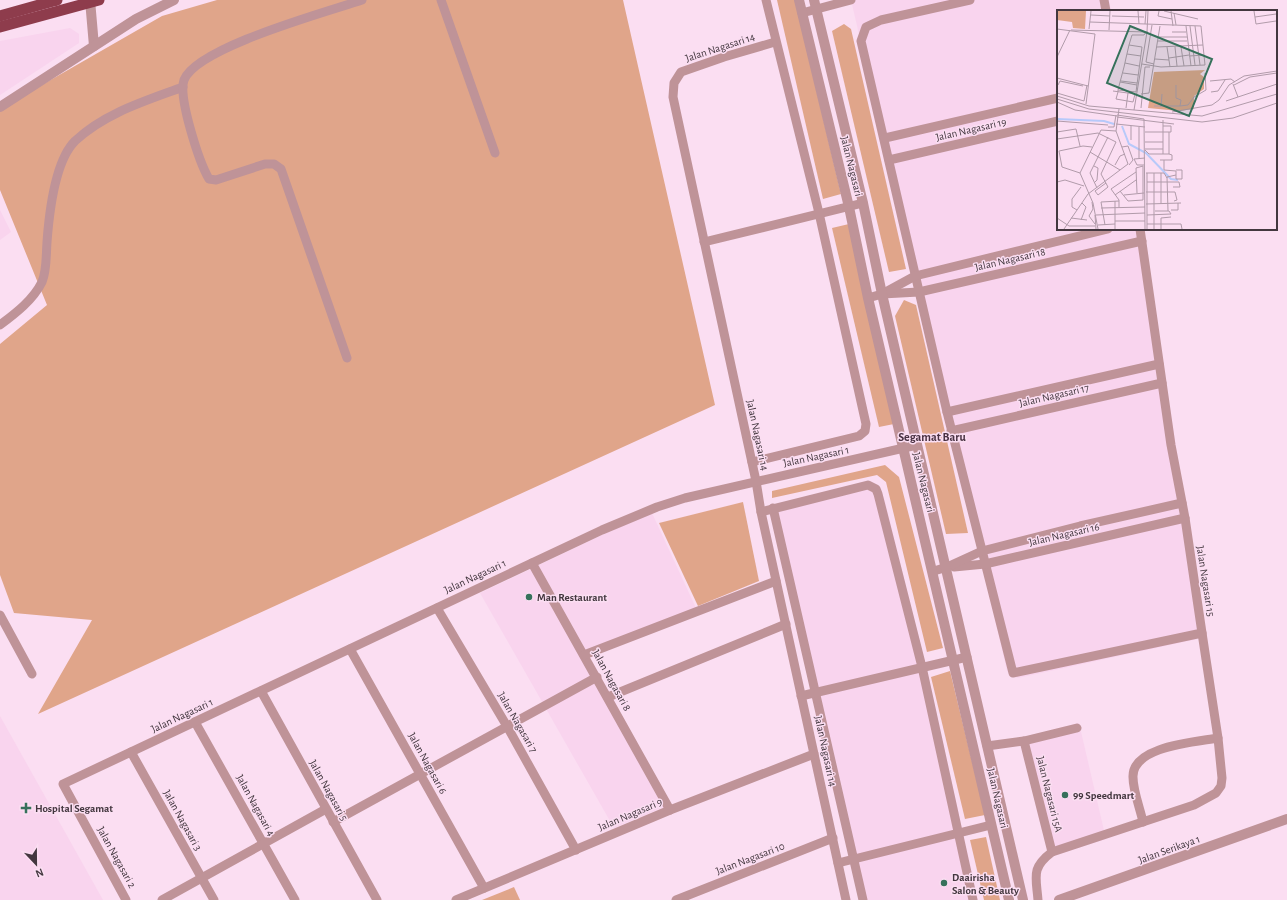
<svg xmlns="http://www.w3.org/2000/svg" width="1287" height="900" font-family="'Alegreya Sans',sans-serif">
  <rect width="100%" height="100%" fill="#fbdef2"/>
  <g fill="#f9d4ee">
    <polygon points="851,0 1109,0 1111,11 1058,11 1058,229 1144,229 1165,379 1207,637 1018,678 1011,676 1007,671"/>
    <polygon points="70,28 79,34 79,43 0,95 0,41"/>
    <polygon points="0,210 11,232 0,240"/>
    <polygon points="868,481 880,488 885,501 928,676 978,900 859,900 769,506"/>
    <polygon points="652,513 696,608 586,650 671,804 614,828 480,593 604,534"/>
    <polygon points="0,716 103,900 0,900"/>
    <polygon points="1079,723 1106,839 1052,856 1020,738"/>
  </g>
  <g fill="#e0a58a">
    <polygon points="217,0 623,0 715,405 38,714 92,620 14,613 0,575 0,344 47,305 0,190 0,109 162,16"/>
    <polygon points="777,0 795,0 841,194 823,199"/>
    <polygon points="844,24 851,29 906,269 889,272 832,31"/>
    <polygon points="849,224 894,424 879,427 832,228"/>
    <polygon points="904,300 916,305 968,533 946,534 895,316"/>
    <polygon points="885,465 899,477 943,648 927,652 886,482 877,475 772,498 772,491"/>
    <polygon points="743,502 759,581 698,606 659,523"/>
    <polygon points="950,671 985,815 965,819 931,677"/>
    <polygon points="986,837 1000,900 984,900 970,840"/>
    <polygon points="514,887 520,900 482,900"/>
  </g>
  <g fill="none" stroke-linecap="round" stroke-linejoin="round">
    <g stroke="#bf9398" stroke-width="9">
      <polyline points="441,0 495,153"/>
      <polyline points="970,0 881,20 866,27 861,41 947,412 1013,673 1202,633 1185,518 1171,445 1140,229"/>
      <polyline points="1104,0 1106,11"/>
      <polyline points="802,13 851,0"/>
      <polyline points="775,42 724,57 681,72 674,83 673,97 756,481 761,512 846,900"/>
      <polyline points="885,138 1058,98"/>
      <polyline points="889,160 1058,121"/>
      <polyline points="704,242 863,203"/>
      <polyline points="882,294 919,292 1142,241"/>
      <polyline points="868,298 882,294 915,276 1108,229"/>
      <path d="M0 325C16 313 33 300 42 282 47 270 46 255 47 242 49 215 55 161 75 141 105 113 145 101 183 87"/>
      <path d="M347 358 281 169 274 164H265L216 180 209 179C199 162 178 97 184 80 197 47 327 12 362 0"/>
      <polyline points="947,412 1159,364"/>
      <polyline points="951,431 1162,383"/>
      <polyline points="752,462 859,436 865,431 866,424 819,213 766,0"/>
      <polyline points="773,508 863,900"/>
      <polyline points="761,512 868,485 876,489 878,494 922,667 973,900"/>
      <polyline points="532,563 670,810"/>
      <polyline points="954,567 985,564 1185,518"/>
      <polyline points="934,571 947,567 982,551 1080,526 1182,503"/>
      <polyline points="437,608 508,728 576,850"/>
      <polyline points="0,615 32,674"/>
      <polyline points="350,649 484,888"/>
      <polyline points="584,655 776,581"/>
      <polyline points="261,691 377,900"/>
      <polyline points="801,696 967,657"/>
      <polyline points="608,697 786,624"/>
      <polyline points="195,722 295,900"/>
      <polyline points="1024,741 1052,852"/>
      <polyline points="987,746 1024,741 1077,728"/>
      <polyline points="131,752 214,900"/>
      <polyline points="333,822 597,677"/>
      <path d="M1143 822C1140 808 1133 791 1133 777 1132 746 1196 742 1218 738"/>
      <polyline points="838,863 991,825"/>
      <polyline points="126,900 63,784 602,530 657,507 685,498 917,445"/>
      <polyline points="162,900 326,809"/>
      <polyline points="456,900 670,810 814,754"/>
      <polyline points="676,900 833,838"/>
      <path d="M1038 900C1036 876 1031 868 1052 852L1194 805 1216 793 1221 786 1222 778 1218 738 1202 633"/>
    </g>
    <g stroke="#bf9398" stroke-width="10">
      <polyline points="90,0 94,46"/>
      <polyline points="799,0 849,207 868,298 1009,900"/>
      <polyline points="814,0 863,203 882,294 1023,900"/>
      <polyline points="0,107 136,19 174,0"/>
      <polyline points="1059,900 1287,819"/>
    </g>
    <g stroke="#8e3c4c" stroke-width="11">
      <polyline points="0,16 57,0"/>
      <polyline points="0,27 99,0"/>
    </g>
  </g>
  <g fill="#36715b" stroke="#fbdef2" stroke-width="1.5">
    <circle cx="529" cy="597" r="4"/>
    <circle cx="1065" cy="795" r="4"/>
    <path d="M24 802h4v4h4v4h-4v4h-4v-4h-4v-4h4z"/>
    <circle cx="944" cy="883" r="4"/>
  </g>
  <g text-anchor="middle" stroke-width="3" stroke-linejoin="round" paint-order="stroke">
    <g font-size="11" fill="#43373f" stroke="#fbdef2">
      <text transform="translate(720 47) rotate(-18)" y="4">Jalan Nagasari 14</text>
      <text transform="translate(971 129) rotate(-13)" y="4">Jalan Nagasari 19</text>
      <text transform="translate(852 166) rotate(76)" y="4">Jalan Nagasari</text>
      <text transform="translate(1010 259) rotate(-13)" y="4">Jalan Nagasari 18</text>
      <text transform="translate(1054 395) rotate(-13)" y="4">Jalan Nagasari 17</text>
      <text transform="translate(758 435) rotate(78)" y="4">Jalan Nagasari 14</text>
      <text transform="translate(816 456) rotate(-12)" y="4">Jalan Nagasari 1</text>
      <text transform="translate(924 482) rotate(76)" y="4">Jalan Nagasari</text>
      <text transform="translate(1064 534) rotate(-13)" y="4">Jalan Nagasari 16</text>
      <text transform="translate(475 576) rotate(-25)" y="4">Jalan Nagasari 1</text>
      <text transform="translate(1206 581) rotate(81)" y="4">Jalan Nagasari 15</text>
      <text transform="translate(612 680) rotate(61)" y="4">Jalan Nagasari 8</text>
      <text transform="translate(182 715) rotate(-25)" y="4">Jalan Nagasari 1</text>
      <text transform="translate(518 722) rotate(60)" y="4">Jalan Nagasari 7</text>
      <text transform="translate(826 751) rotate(78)" y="4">Jalan Nagasari 14</text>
      <text transform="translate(428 763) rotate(61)" y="4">Jalan Nagasari 6</text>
      <text transform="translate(329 790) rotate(61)" y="4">Jalan Nagasari 5</text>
      <text transform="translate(1050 794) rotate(76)" y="4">Jalan Nagasari 15A</text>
      <text transform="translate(998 798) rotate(77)" y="4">Jalan Nagasari</text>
      <text transform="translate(256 805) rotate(61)" y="4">Jalan Nagasari 4</text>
      <text transform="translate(630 814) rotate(-23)" y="4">Jalan Nagasari 9</text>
      <text transform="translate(183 820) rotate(61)" y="4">Jalan Nagasari 3</text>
      <text transform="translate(1169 849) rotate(-20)" y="4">Jalan Serikaya 1</text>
      <text transform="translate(117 857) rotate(61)" y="4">Jalan Nagasari 2</text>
      <text transform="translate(750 858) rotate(-21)" y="4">Jalan Nagasari 10</text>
    </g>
    <g font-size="11" font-weight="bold" fill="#43373f" stroke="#fbdef2" text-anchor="start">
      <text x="537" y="601">Man Restaurant</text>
      <text x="1073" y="799">99 Speedmart</text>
      <text x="35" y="812">Hospital Segamat</text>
      <text x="952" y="881">Daairisha<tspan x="952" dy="13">Salon &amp; Beauty</tspan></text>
    </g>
    <g font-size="12" font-weight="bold" fill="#483142" stroke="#fbdef2">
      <text x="932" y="441">Segamat Baru</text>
    </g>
  </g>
  <g transform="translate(1057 10)">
    <rect width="220" height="220" fill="#fbdef2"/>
    <path d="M0 1H29L28 19 16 18 15 12 0 10ZM148 60 143 64 147 67V79L137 86V99L122 101 91 98 97 62Z" fill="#e0a58a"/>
    <path fill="none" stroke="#b7c9fa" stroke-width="2" d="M0 109 47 111 57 114M65 116 72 134 89 143 114 169 121 170"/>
    <path fill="none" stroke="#b19baa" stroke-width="1" d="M81 1 82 14M102 1 101 6 115 9M107 1 141 9M114 1 116 16M197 1 199 14 219 11M117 3 119 15M34 5 53 6M55 6 87 7M198 7 219 4M33 12 144 16 148 55 104 57 85 54M88 14 89 1M95 15 89 52 97 54M129 16 134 56M133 16 138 55M138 16 143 55M0 19 38 24 29 94M32 19 34 1M14 20 91 22M52 20 53 1M115 22H129M102 27H130M101 31H130M72 35 75 25H87L89 22M100 37 146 35M110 37 113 57M118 37 120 56M124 37 127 56M70 44 84 46M132 46 147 45M0 47 13 20M112 48 132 45M98 49 112 50M68 53 82 56M66 63 81 65M0 68 31 76M64 71 80 73M153 71 174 69 178 72M63 72 80 75M176 74 181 87M1 75 3 71 26 76M177 75 193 67 220 63M61 80 79 82 85 37 72 35 69 48 67 57 62 76 61 80V82L59 89 76 92 78 84M56 81 78 84M154 82 161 81 168 70M0 83 27 91 30 75M84 84 92 83 103 16M0 86 32 96 145 106 220 84M0 89 32 99 145 112 176 108 220 93M169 91 220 74M0 92 18 100 60 106M97 96H123L124 90 119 88V75M123 96 131 95 137 87 149 80 148 63M104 97 105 84M69 98 71 83M84 98 88 57H93M62 99 59 121 71 154M77 100 90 22 91 1M115 102 155 95 162 90 172 75 187 66 220 61M60 105 87 109 88 219M60 107 117 114M106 110V144M0 111 51 115M59 114 88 117M74 116V130M51 117H57L59 105M82 117V148M0 122 19 119 23 136M88 122H114V116H106M112 122V144M0 129 41 123 59 132M88 132H106M65 137 71 136 76 150 72 155M88 139H106M88 140 92 144H112M33 142 63 160M103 150H115V145L112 144M107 150V160L119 161V165L110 167 111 201M58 155 63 146 68 144M87 155H80L77 149 88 148M119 160H125V169H119V165M23 163 5 157 2 141 26 136 35 137M89 163H107L110 168M90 163V219M97 163V219M104 163V194M0 172 8 170 27 176M90 172H122L123 177H116M37 173 40 170 41 158 37 156M49 173 38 181 41 185 51 177 44 164 59 132M40 178 33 163 51 127M63 181 71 191 86 190V156M89 182H118L120 190 117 191M80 183 79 158 86 156M58 185 79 170M67 185 87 183M35 192 36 199 32 206 38 214M89 194 124 193M62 197V190L54 179 79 162M44 198 88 197M20 200 15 197V189L24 177M114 200H121V193M98 201H112L114 204M38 205 39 219M39 205 88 203M90 205 114 204M0 208 12 216H38M14 208 30 210M24 210 29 197 25 193M58 211H88M90 214H124L125 219M41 215 58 214M48 215 44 192 62 191M7 219 31 184 71 154M41 219 36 193 23 163 44 120 59 121M58 219V191M104 219V208L114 207"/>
    <path fill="#36715b" fill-opacity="0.15" stroke="#36715b" stroke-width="2" d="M73 16 155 49 132 106 50 73Z"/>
    <rect width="220" height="220" fill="none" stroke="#43373f" stroke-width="2"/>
  </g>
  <g transform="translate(36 864) rotate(158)" stroke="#fbdef2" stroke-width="3" paint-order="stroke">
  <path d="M0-3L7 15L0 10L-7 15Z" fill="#43373f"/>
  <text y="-6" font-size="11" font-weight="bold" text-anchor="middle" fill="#43373f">N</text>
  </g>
</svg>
